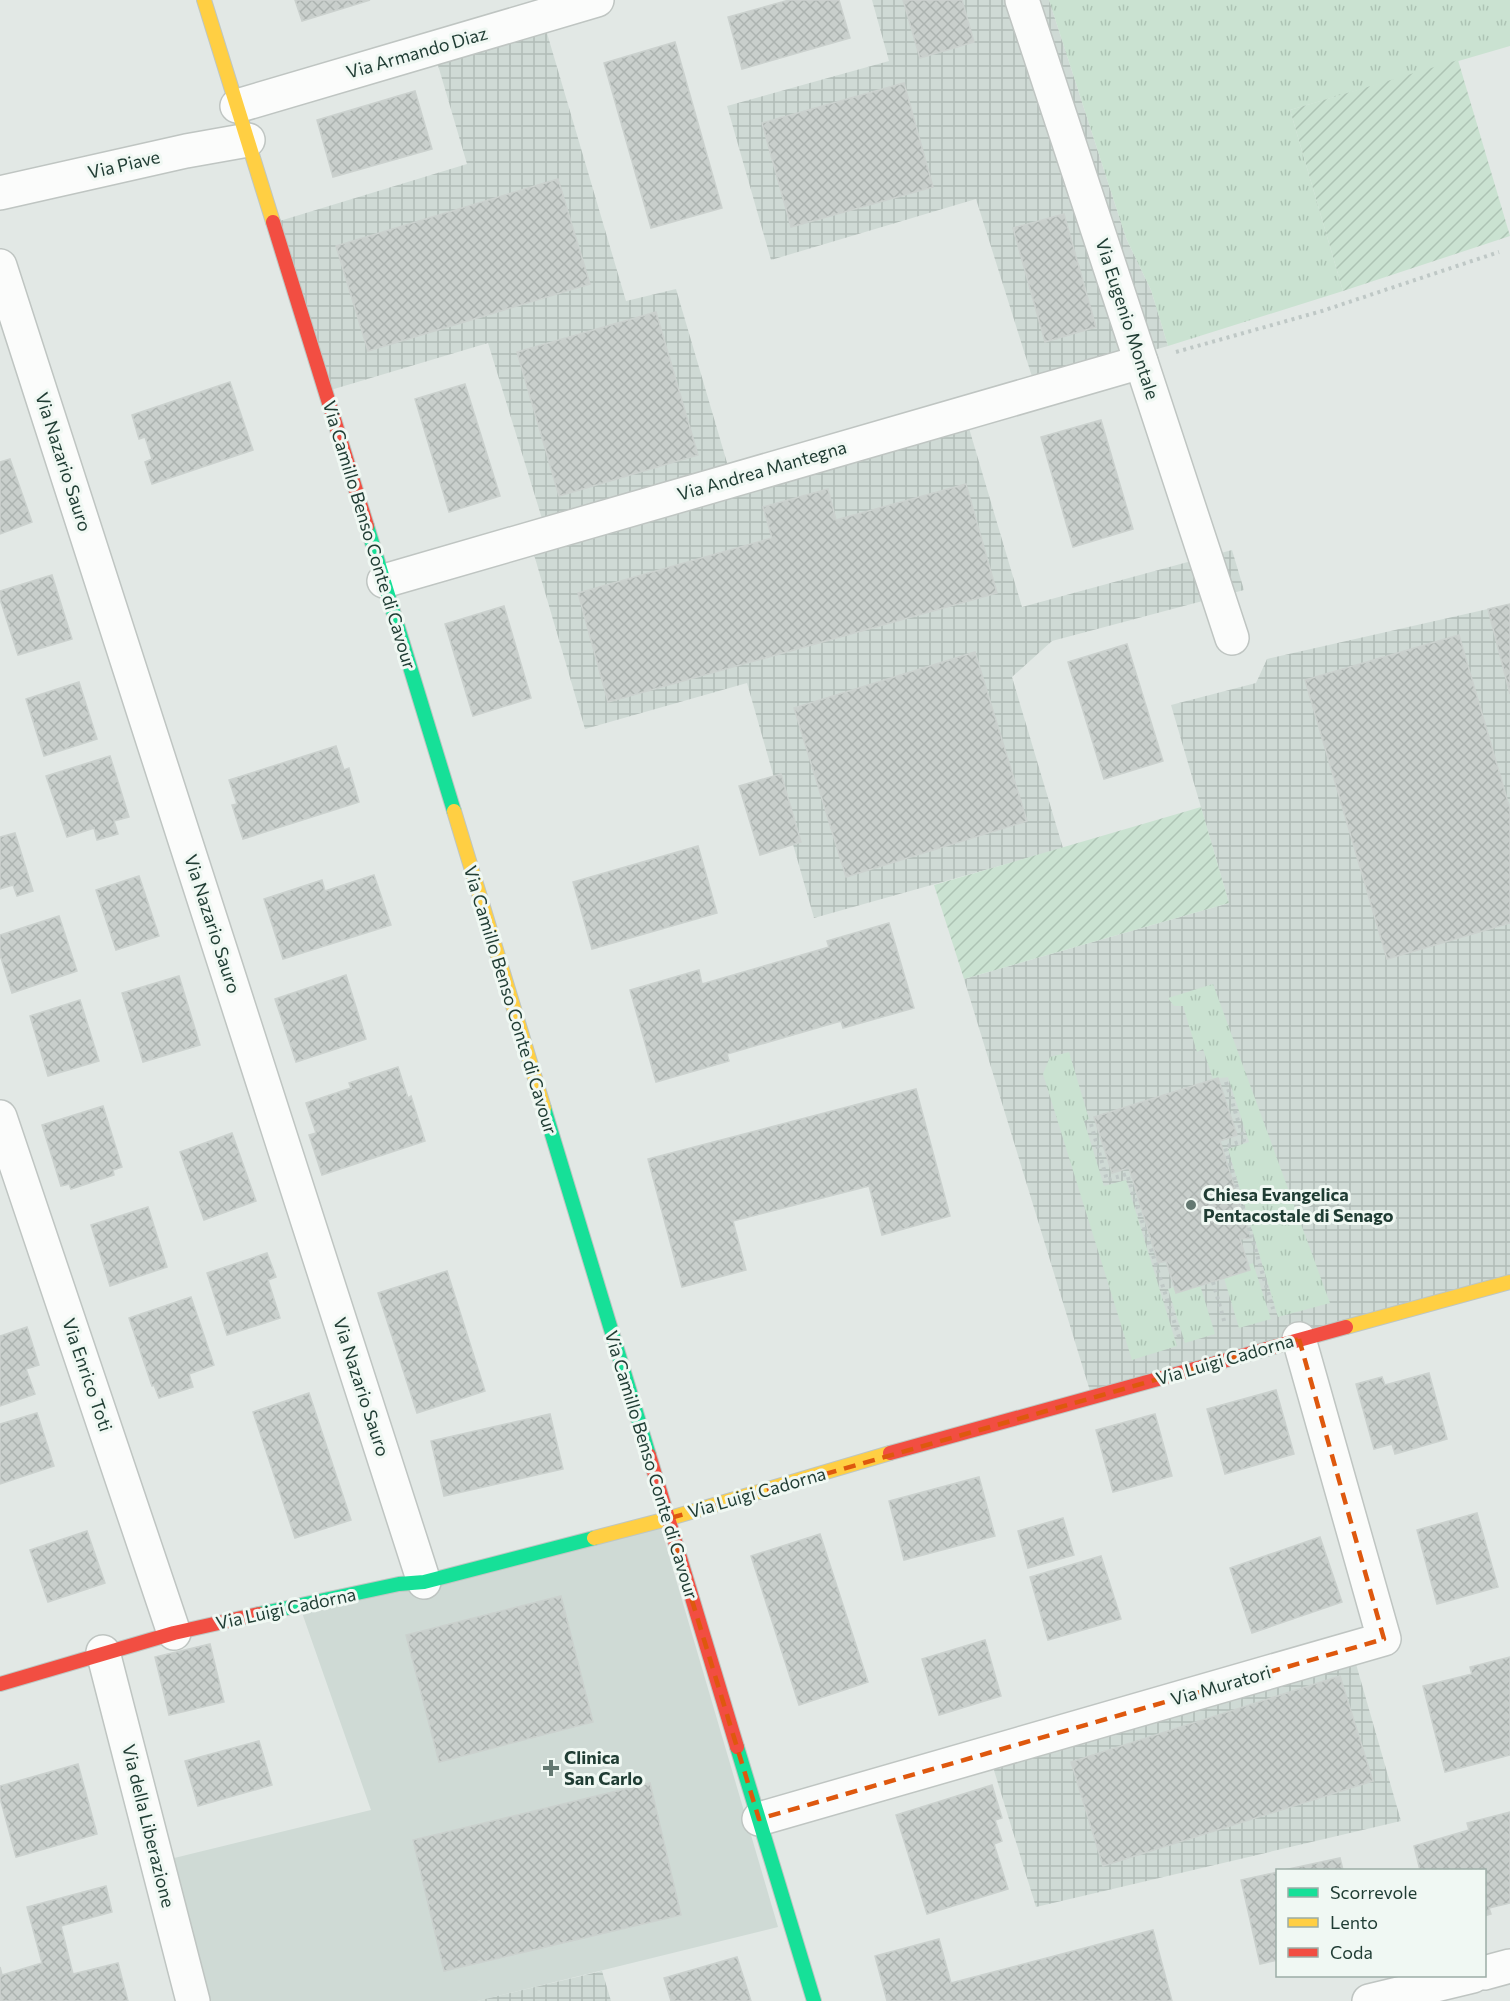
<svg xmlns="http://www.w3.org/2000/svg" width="1510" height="2001" font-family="Commissioner,sans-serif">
  <defs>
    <pattern id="industrial-grid" width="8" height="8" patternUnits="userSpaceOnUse" patternTransform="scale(1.5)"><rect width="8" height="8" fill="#cfdad5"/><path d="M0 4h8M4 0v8" fill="none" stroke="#b1bcb7"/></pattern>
    <pattern id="grass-tufts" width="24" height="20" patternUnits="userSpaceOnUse" patternTransform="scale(1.5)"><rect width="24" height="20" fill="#cae2d1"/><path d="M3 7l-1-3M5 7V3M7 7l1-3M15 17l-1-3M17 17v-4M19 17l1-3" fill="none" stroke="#adc3b4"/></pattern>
    <pattern id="garden-furrows" width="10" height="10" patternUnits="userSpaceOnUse" patternTransform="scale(1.5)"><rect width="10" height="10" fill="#cae2d1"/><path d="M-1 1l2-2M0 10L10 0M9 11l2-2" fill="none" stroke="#adc3b4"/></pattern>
    <pattern id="building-cross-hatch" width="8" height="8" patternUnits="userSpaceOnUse" patternTransform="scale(1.5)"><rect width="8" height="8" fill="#c9cfcc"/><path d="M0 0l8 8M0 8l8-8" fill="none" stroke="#acb3b0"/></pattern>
  </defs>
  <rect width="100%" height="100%" fill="#e2e8e5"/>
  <polygon fill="#cfdad5" points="660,1525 778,1927 477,2001 202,2001 166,1860 371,1810 300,1607"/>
  <g fill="url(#industrial-grid)">
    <polygon points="872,0 1049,0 1126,238 1151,290 1168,346 1034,383 976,199 771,260 727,106 889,61"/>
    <polygon points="544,23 626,301 676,289 733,483 966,418 1022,607 1232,550 1244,590 1052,641 1012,677 1063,848 814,918 747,683 585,729 530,541 547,535 488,343 324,392 273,223 467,164 435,55"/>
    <polygon points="1510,604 1510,1275 1090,1391 964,979 1229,903 1171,705 1256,683 1267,659"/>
    <polygon points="1348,1636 1401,1821 1036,1907 989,1754"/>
    <polygon points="602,1971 611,2001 477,2001"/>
  </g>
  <g fill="url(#grass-tufts)">
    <polygon points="1049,0 1510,0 1510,46 1290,110 1343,291 1168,346 1151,290 1126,238"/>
    <polygon points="1213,984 1330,1303 1278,1317 1228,1149 1249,1142 1228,1077 1213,1079 1203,1049 1197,1052 1183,1006 1174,1006 1168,998"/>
    <polygon points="1069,1052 1089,1119 1084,1121 1104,1186 1126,1180 1177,1346 1132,1360 1043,1074 1050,1057"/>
    <polygon points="1253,1263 1271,1319 1239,1328 1224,1278 1249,1270 1248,1265"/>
    <polygon points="1200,1285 1215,1334 1185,1343 1168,1289 1174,1287 1176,1293"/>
  </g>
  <g fill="url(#garden-furrows)">
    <polygon points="1458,60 1510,236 1343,291 1290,110"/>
    <polygon points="1201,807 1229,903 964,979 934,885"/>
  </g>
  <g fill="url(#building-cross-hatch)" stroke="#cbd1ce" stroke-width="1.5">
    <polygon points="295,0 370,0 302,21"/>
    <polygon points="789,0 839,0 850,38 742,69 728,17"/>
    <polygon points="903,0 962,0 974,42 920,58"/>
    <polygon points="675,42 722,208 651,228 604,63"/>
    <polygon points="904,83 933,187 791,227 762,123"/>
    <polygon points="415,91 432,149 333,177 317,120"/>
    <polygon points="558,179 590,284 368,351 336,246"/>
    <polygon points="1064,214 1096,327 1045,342 1013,228"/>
    <polygon points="656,312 698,455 559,496 517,352"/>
    <polygon points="230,382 253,450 152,484 145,462 152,459 145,437 139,439 132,415"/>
    <polygon points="465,384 500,496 449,512 415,399"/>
    <polygon points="1101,420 1133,529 1073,547 1041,437"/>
    <polygon points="10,459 32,522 0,534 0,462"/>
    <polygon points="966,484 997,593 608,702 578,593 772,538 763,507 828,489 836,520"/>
    <polygon points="52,575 72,639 18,655 0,599 0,591"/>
    <polygon points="1510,604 1510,694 1488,609"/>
    <polygon points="504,606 531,698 473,716 445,624"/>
    <polygon points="1459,635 1510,809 1510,923 1387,959 1305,680"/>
    <polygon points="1127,644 1163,761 1104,779 1068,662"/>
    <polygon points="975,652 1027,821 846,877 794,708"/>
    <polygon points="79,682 97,739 44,756 26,699"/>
    <polygon points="336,746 344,770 349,768 359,802 243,839 232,805 237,804 229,780"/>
    <polygon points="110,756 129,817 114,821 118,834 97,840 94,828 67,837 46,776"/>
    <polygon points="781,774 801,842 760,855 739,786"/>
    <polygon points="15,833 33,891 17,896 13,885 0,889 0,837"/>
    <polygon points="698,846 717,913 592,949 573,882"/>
    <polygon points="374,875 391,925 283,959 264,899 322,880 325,891"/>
    <polygon points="139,876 159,936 116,950 96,890"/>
    <polygon points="59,916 77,971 12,993 0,955 0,935"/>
    <polygon points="889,923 914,1008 843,1028 841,1021 727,1054 729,1061 656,1082 630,990 699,970 702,984 829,947 827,941"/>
    <polygon points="346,975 366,1039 296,1062 275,999"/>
    <polygon points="179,976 200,1045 143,1062 122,993"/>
    <polygon points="80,1000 99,1061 48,1076 30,1016"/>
    <polygon points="398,1067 408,1098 411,1096 425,1141 322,1175 309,1135 316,1133 306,1103 351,1088 349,1083"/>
    <polygon points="1218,1078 1237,1135 1220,1141 1251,1238 1240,1239 1250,1270 1176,1293 1166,1261 1158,1263 1129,1168 1112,1173 1094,1117"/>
    <polygon points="916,1089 950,1216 882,1235 869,1186 733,1221 746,1270 682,1287 648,1159"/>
    <polygon points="103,1106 122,1167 113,1170 114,1175 71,1189 69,1184 61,1186 42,1125"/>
    <polygon points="232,1133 256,1201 204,1220 180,1152"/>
    <polygon points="148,1207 167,1267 110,1286 91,1225"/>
    <polygon points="267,1253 276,1277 268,1280 280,1318 227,1335 207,1273"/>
    <polygon points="447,1271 485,1391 417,1413 378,1293"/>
    <polygon points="191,1297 214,1365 189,1374 193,1387 159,1398 154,1385 152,1386 129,1318"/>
    <polygon points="27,1327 39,1365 26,1369 35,1394 0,1406 0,1336"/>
    <polygon points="1429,1373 1447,1439 1395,1454 1392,1444 1374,1449 1356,1384 1382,1377 1385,1385"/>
    <polygon points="1276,1390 1294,1454 1225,1474 1207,1409"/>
    <polygon points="309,1393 351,1520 295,1538 253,1412"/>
    <polygon points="37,1413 54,1466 0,1484 0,1424"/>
    <polygon points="550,1414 563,1469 444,1496 431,1441"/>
    <polygon points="1155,1414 1172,1476 1113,1492 1096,1430"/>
    <polygon points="979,1477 995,1536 904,1560 889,1501"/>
    <polygon points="1477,1513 1498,1587 1437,1604 1417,1530"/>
    <polygon points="1063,1518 1074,1555 1028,1568 1018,1531"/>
    <polygon points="87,1531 105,1583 48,1602 30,1550"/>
    <polygon points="820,1534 868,1682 799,1705 751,1556"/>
    <polygon points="1320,1537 1342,1602 1252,1633 1230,1568"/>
    <polygon points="1101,1556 1121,1619 1048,1640 1030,1577"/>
    <polygon points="561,1596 593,1722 439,1762 406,1635"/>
    <polygon points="985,1640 1001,1696 939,1715 922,1659"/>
    <polygon points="210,1644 224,1702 169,1715 155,1657"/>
    <polygon points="1510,1657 1510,1755 1445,1772 1423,1686 1472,1674 1470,1667"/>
    <polygon points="1340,1676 1373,1781 1103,1866 1071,1762"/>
    <polygon points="259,1741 272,1785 198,1806 185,1761"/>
    <polygon points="78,1764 97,1834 16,1857 0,1798 0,1786"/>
    <polygon points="650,1783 681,1915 444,1971 413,1840"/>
    <polygon points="992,1785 1002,1818 995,1820 1002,1841 994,1844 1008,1889 927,1914 896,1815"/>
    <polygon points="1510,1812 1510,1903 1489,1908 1491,1914 1484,1916 1484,1870 1420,1870 1414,1846 1469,1830 1467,1823"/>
    <polygon points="1340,1858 1343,1870 1284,1870"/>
    <polygon points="1278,1872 1278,1960 1260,1964 1241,1880"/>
    <polygon points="106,1886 112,1912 61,1926 73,1974 118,1963 128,2001 0,2001 0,1967 2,1975 42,1963 27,1907"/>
    <polygon points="1153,1930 1172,2001 887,2001 875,1956 939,1939 951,1983"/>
    <polygon points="737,1957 751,2001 671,2001 664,1978"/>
  </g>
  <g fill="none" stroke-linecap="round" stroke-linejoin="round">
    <defs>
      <g id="street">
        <polyline points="1022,0 1232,638"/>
        <polyline points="237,106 597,0"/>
        <polyline points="0,193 186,151 248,140"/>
        <polyline points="0,266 424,1582"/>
        <polyline points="384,581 1141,362"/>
        <polyline points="0,1117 174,1633"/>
        <polyline points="103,1652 193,2001"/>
        <polyline points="759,1819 1384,1639 1299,1339"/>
        <polyline points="1484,1973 1510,1966"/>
        <polyline points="1369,2001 1473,1976"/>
      </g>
      <g id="fast">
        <polyline points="367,526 454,811"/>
        <polyline points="544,1108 649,1455"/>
        <polyline points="259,1614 399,1584 424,1582 594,1538"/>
        <polyline points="737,1747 814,2001"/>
      </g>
      <g id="slow">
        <polyline points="204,0 273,222"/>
        <polyline points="454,811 544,1108"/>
        <polyline points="1346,1327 1510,1282"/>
        <polyline points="594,1538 667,1519 890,1453"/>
      </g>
      <g id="jam">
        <polyline points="273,222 367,526"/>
        <polyline points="890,1453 1346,1327"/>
        <polyline points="649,1455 737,1747"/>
        <polyline points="0,1684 174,1633 259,1614"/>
      </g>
    </defs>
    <use href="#street" stroke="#bfc5c2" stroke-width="36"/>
    <use href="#fast" stroke="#bec6c2" stroke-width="16"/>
    <use href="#slow" stroke="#bec6c2" stroke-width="16"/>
    <use href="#jam" stroke="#bec6c2" stroke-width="16"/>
    <g stroke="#bfc8c6" stroke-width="4" stroke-dasharray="3 4.5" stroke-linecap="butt">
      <polyline points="1176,352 1322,311 1499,252"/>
      <polyline points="1226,1082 1244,1140 1225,1147 1273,1309"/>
      <polyline points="1091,1124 1107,1180 1127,1174 1179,1337"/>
      <polyline points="1213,1282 1225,1324"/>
    </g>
    <use href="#street" stroke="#fbfcfb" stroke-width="33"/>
    <use href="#fast" stroke="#16e098" stroke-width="14"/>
    <use href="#slow" stroke="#ffcf43" stroke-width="14"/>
    <use href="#jam" stroke="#f24e42" stroke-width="14"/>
  </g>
  <path fill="none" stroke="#de580e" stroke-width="4.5" stroke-dasharray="12 8" stroke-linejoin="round" d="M1299 1339 1384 1639 759 1819 667 1519Z"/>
  <g fill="#637871" stroke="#f0f8f3" stroke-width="2">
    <circle cx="1191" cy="1205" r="6"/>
    <path d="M548 1759h6v6h6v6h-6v6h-6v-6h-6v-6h6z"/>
  </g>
  <g text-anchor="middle" stroke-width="6" stroke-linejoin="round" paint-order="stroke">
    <g font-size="18" fill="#1f3c33" stroke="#f0f8f3">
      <text transform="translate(417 53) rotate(-16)" y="6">Via Armando Diaz</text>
      <text transform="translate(124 165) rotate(-13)" y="6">Via Piave</text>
      <text transform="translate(1127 319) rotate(72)" y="6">Via Eugenio Montale</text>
      <text transform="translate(63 462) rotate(72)" y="6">Via Nazario Sauro</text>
      <text transform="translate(762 471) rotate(-16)" y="6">Via Andrea Mantegna</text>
      <text transform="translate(369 535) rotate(73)" y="6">Via Camillo Benso Conte di Cavour</text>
      <text transform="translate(212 924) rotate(72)" y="6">Via Nazario Sauro</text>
      <text transform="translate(510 1000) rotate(73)" y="6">Via Camillo Benso Conte di Cavour</text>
      <text transform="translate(1225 1360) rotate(-16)" y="6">Via Luigi Cadorna</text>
      <text transform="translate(87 1375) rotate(71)" y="6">Via Enrico Toti</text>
      <text transform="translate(361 1387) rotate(72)" y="6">Via Nazario Sauro</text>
      <text transform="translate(651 1465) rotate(73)" y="6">Via Camillo Benso Conte di Cavour</text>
      <text transform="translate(757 1493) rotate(-16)" y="6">Via Luigi Cadorna</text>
      <text transform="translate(286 1609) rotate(-12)" y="6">Via Luigi Cadorna</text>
      <text transform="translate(1221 1686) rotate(-16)" y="6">Via Muratori</text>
      <text transform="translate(148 1826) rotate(76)" y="6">Via della Liberazione</text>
    </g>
    <g font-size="18" font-weight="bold" fill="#1f3c33" stroke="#f0f8f3" text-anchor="start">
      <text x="1203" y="1201">Chiesa Evangelica<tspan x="1203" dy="21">Pentacostale di Senago</tspan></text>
      <text x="564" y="1764">Clinica<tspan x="564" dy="21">San Carlo</tspan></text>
    </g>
  </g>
  <rect x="1276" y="1869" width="210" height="108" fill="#f0f8f3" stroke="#9cada6" stroke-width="1.5"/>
  <rect x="1288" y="1888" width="30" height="9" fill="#16e098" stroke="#9cada6" stroke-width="1.5"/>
  <text x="1330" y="1899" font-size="18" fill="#1f3c33">Scorrevole</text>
  <rect x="1288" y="1918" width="30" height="9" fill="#ffcf43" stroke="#9cada6" stroke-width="1.5"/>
  <text x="1330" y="1929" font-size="18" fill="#1f3c33">Lento</text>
  <rect x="1288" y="1948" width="30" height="9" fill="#f24e42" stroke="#9cada6" stroke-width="1.5"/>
  <text x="1330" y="1959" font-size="18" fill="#1f3c33">Coda</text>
</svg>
